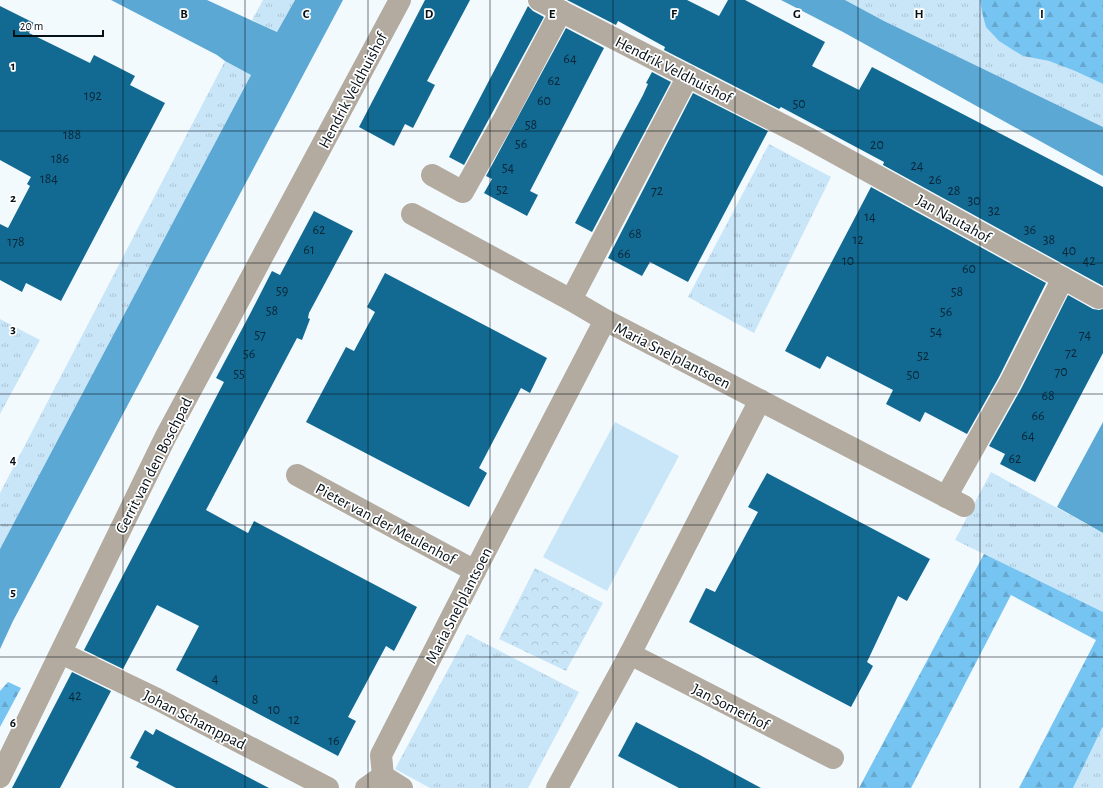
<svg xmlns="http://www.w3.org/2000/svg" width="1103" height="788" font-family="'Alegreya Sans',sans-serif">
  <defs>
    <pattern id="grass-tufts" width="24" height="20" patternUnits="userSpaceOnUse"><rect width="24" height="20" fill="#c9e6f8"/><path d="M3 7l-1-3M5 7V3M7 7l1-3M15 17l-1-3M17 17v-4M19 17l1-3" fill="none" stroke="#abc4d4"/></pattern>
    <pattern id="forest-firs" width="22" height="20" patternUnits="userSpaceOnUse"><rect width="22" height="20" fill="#76c4f1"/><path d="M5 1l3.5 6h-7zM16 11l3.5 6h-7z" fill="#65a7ce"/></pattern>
    <pattern id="park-crowns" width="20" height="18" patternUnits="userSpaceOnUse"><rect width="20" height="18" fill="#c9e6f8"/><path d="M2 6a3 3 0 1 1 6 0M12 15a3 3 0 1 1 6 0" fill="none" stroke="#abc4d4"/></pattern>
  </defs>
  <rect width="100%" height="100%" fill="#f3fafe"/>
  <g fill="url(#grass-tufts)">
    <polygon points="263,0 295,0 277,32 252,20"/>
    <polygon points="845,0 980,0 982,12 1023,56 1049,61 1075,71 1103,84 1103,127 884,21"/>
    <polygon points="225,61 251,75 0,549 0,493"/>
    <polygon points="769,144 831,177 754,333 688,297"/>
    <polygon points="0,319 40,340 0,414"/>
    <polygon points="991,472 1103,533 1103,612 955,540"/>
    <polygon points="467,634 579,692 528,788 430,788 395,769"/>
    <polygon points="1103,726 1103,788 1073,788"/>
  </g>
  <g fill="url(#forest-firs)">
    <polygon points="980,0 1103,0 1103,84 1075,71 1049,61 1023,56 999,41 986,27 982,12"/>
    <polygon points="984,554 1103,612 1103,726 1073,788 1019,788 1096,640 1011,595 911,788 859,788"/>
    <polygon points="8,682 21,688 0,727 0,691"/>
  </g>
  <polygon fill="url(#park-crowns)" points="535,568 603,603 566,671 499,639"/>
  <polygon fill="#c9e6f8" points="615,422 679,456 607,591 543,557"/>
  <g fill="#5ba8d4">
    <polygon points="111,0 207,0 277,32 295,0 343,0 13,621 0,649 0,549 251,75 225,61 217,55"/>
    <polygon points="781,0 845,0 884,21 1103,127 1103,176 843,32"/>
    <polygon points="1103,422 1103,533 1057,507"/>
  </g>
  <g fill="#126a93">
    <polygon points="425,0 470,0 427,81 435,85 413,128 405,124 394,146 359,127"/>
    <polygon points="567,0 687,0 719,16 728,0 745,0 825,42 812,66 859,90 872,67 1103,187 1103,286 883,165 884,162 781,107 779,109 664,50 665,47 618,21 616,25"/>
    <polygon points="0,6 34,23 29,33 90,63 94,55 135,76 130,85 165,103 61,301 26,283 22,292 0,280 0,224 8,228 30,186 27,184 31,177 0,160"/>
    <polygon points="528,6 533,11 544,17 464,165 449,157"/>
    <polygon points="566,28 604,48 530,191 538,195 527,216 484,193 492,179 486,176"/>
    <polygon points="652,72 671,82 592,232 575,223 643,95 648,84 646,83"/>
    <polygon points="693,93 768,131 688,282 650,262 642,276 608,258"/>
    <polygon points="871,187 1046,283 999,377 967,434 925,412 920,422 886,404 893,390 827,356 820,369 785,351"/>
    <polygon points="314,211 353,231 309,313 308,318 310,319 302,340 297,338 206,510 248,533 254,521 417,607 394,651 386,646 348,717 356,721 338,756 176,670 199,626 157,605 123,669 84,650 224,382 216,378 250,314 272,271 280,275"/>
    <polygon points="385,273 547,358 530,393 521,388 479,468 487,473 469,507 306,422 346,347 354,351 375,312 367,307"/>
    <polygon points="1068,295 1093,309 1099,310 1103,309 1103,353 1035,482 1000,464 1005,454 989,446 1021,389"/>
    <polygon points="767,473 930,559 907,601 898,596 867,662 873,666 851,707 689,622 706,588 715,592 758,512 748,507"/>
    <polygon points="72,672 111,691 60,788 12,788"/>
    <polygon points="636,722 698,754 761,788 679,788 618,756"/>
    <polygon points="156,729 221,763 269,788 176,788 136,767 139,762 130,758 145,730 153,735"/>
  </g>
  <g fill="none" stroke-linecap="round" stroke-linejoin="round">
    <g stroke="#b3ab9f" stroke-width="22">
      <polyline points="539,0 808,138 1099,298"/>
      <polyline points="432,175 463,192 505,117 561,11"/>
      <polyline points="412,214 571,300 605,320 964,506"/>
      <polyline points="571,300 688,76"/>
      <polyline points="297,475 475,571"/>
      <polyline points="946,497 1010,383 1063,278"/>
      <polyline points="61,653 157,699 328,788"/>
      <polyline points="630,654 833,758"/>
      <polyline points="0,777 165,438 400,0"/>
      <polyline points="366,788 383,776"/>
      <polyline points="402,788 383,776 381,755 475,571 605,320"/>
      <polyline points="557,788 630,654 760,400"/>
    </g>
  </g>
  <path fill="none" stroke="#061017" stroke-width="1" stroke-opacity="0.55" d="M123 0V788M245 0V788M368 0V788M490 0V788M613 0V788M735 0V788M858 0V788M980 0V788M0 131H1103M0 263H1103M0 394H1103M0 525H1103M0 657H1103"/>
  <g text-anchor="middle" stroke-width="3.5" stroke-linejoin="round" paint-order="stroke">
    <g font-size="14" fill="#092636">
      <text x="570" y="63">64</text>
      <text x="554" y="85">62</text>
      <text x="93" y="100">192</text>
      <text x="544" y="105">60</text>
      <text x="799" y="108">50</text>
      <text x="531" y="129">58</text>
      <text x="72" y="139">188</text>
      <text x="521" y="148">56</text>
      <text x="877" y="149">20</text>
      <text x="60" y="163">186</text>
      <text x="917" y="170">24</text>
      <text x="508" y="172">54</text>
      <text x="49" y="183">184</text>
      <text x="935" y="184">26</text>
      <text x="502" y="194">52</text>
      <text x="657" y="195">72</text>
      <text x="954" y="195">28</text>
      <text x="974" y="205">30</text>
      <text x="994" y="215">32</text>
      <text x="870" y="221">14</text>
      <text x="319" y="234">62</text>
      <text x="1030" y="234">36</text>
      <text x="635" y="238">68</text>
      <text x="858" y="244">12</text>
      <text x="1049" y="244">38</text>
      <text x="16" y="246">178</text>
      <text x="309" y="254">61</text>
      <text x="1069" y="255">40</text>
      <text x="624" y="258">66</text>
      <text x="848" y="265">10</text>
      <text x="1089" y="265">42</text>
      <text x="969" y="273">60</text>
      <text x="282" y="295">59</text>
      <text x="957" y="296">58</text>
      <text x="272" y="315">58</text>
      <text x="946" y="316">56</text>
      <text x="936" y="336">54</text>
      <text x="260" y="339">57</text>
      <text x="1085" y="339">74</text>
      <text x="1071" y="357">72</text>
      <text x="249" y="358">56</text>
      <text x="923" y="360">52</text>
      <text x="1061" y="376">70</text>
      <text x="239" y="378">55</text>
      <text x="913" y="379">50</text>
      <text x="1048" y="400">68</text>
      <text x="1038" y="420">66</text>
      <text x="1028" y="440">64</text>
      <text x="1015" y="463">62</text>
      <text x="215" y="683">4</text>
      <text x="75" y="700">42</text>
      <text x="255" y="704">8</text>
      <text x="274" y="714">10</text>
      <text x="294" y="724">12</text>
      <text x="334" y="745">16</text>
    </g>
    <g font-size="16" fill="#061017" stroke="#fff">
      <text transform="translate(674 69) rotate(27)" y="6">Hendrik Veldhuishof</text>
      <text transform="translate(352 90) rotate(-62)" y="6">Hendrik Veldhuishof</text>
      <text transform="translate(954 218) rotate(29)" y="6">Jan Nautahof</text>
      <text transform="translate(673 355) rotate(27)" y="6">Maria Snelplantsoen</text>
      <text transform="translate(153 465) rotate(-63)" y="6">Gerrit van den Boschpad</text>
      <text transform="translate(386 523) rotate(28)" y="6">Pieter van der Meulenhof</text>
      <text transform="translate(458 605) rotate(-63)" y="6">Maria Snelplantsoen</text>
      <text transform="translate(731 706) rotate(27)" y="6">Jan Somerhof</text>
      <text transform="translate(195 719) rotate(27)" y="6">Johan Schamppad</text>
    </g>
  </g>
  <g font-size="13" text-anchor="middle" font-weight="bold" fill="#061017" stroke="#fff" stroke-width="3.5" stroke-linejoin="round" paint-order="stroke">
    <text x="184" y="18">B</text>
    <text x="306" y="18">C</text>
    <text x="429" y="18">D</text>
    <text x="552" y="18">E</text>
    <text x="674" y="18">F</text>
    <text x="797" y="18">G</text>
    <text x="919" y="18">H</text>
    <text x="1042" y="18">I</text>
    <text x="13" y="70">1</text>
    <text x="13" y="202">2</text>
    <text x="13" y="333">3</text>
    <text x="13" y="464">4</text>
    <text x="13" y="596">5</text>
    <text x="13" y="727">6</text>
  </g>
  <path d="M14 30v6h89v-6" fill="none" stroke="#061017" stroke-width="2"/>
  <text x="20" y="30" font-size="12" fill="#061017" stroke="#ffffff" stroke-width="3" paint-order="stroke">20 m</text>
</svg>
